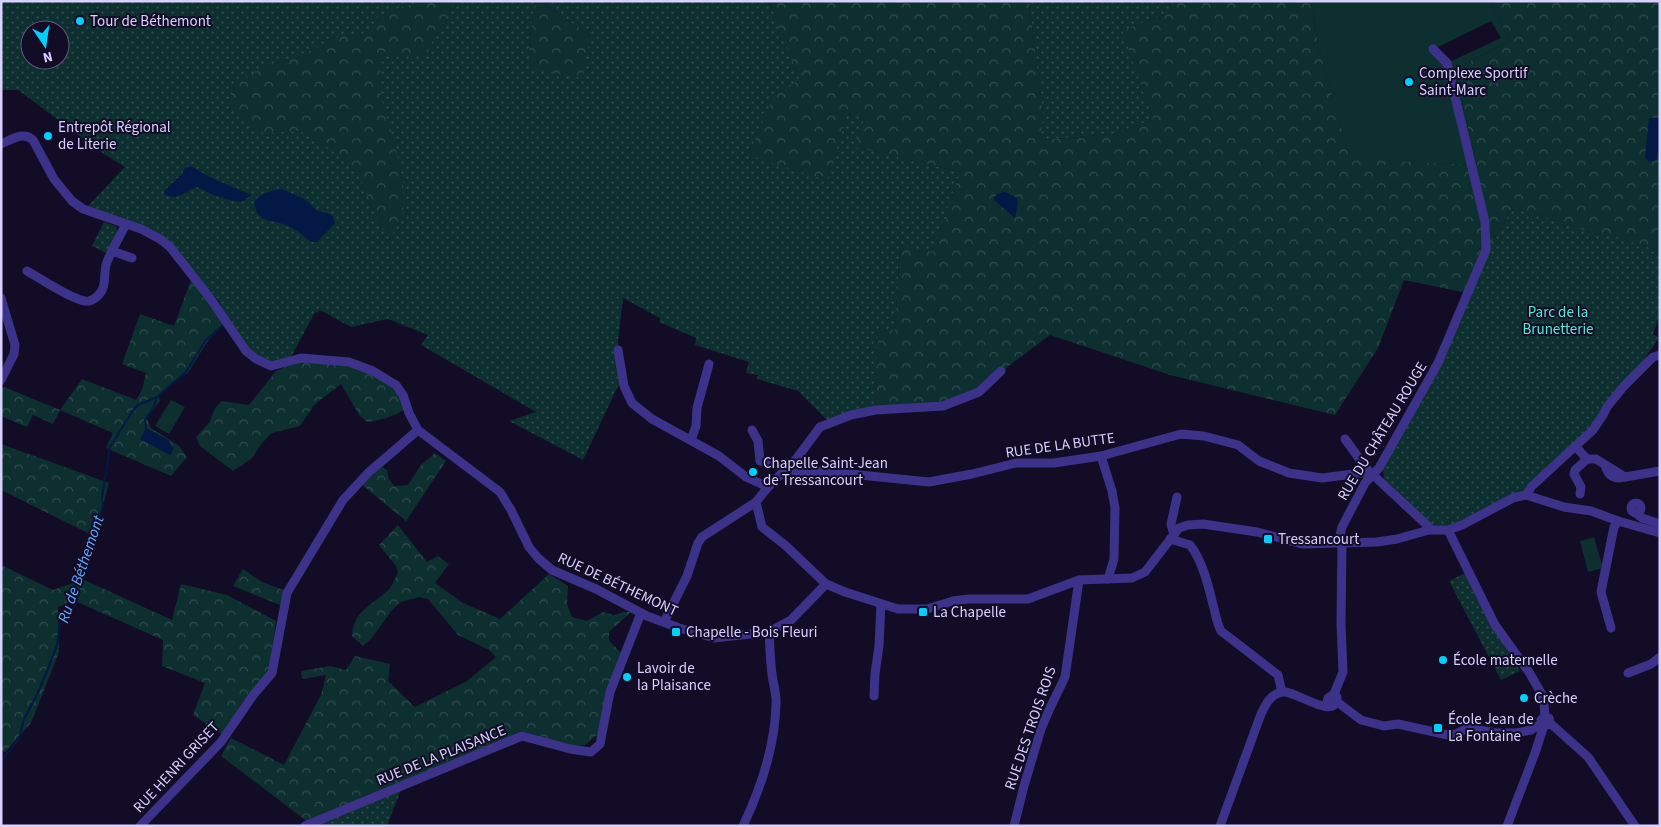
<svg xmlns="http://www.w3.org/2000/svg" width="1661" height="827" font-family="'Source Sans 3',sans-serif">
  <defs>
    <pattern id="green-dots" width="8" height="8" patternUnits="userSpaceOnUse" patternTransform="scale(1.25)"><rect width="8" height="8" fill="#0e2f30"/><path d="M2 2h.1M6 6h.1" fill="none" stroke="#304c4f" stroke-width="1.8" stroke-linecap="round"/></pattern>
    <pattern id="forest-crowns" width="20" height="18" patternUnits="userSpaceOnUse" patternTransform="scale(1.25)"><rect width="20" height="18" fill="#0e2f30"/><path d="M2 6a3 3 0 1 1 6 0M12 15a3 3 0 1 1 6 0" fill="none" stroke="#304c4f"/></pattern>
  </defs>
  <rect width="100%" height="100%" fill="#120c26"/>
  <g fill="url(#green-dots)" fill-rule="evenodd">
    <path d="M1 1H535L529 45 581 78 590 36 540 1H769L801 80 848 114 865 118 856 147 960 172 932 253 900 245 895 332 878 328 876 408 828 421 798 391 757 379 758 375 746 373 749 362 695 345 696 338 659 322 660 318 623 298 618 341 623 385 618 386 583 460 509 421 536 412 421 345 428 335 388 319 351 327 320 310 318 313 315 312 290 359 278 362 256 359 236 340 219 301 168 241 87 207 125 167 104 154 18 90H1ZM30 30H60V60H30Z"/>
    <polygon points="1029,1 1172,1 1177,10 1123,30 1153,120 1112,134 1040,140 1043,115"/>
    <polygon points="1514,207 1599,235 1601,232 1660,251 1660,314 1653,334 1659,338 1590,438 1525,491 1464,522 1444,526 1433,525 1384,480 1383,468 1437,366 1487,249"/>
    <polygon points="104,222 116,226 118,233 108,254 92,246"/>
    <polygon points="1465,573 1478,601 1520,671 1501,680 1449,581"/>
    <polygon points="402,787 387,826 316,826"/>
  </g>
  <g fill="url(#forest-crowns)">
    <polygon points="430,1 454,2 450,14 437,31 426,56 409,54 396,57 384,51 380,73 381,97 396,149 403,183 403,212 401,221 392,234 381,228 357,171 345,160 314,138 299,131 263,133 250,124 232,103 231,93 239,84 254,72 273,63 291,58 312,50 344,34 365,36 376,29 377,17 400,7"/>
    <polygon points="535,1 540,1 590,36 582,78 532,69 529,45"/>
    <polygon points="769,1 1029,1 1043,115 1041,140 1112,134 1153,120 1122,30 1177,10 1172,1 1311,1 1318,45 1350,158 1477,165 1454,70 1509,41 1491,1 1660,1 1660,118 1649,118 1656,160 1660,145 1660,251 1601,232 1599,235 1514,207 1487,249 1467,293 1404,280 1378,348 1335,415 1170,375 1050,335 977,390 943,404 876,408 878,328 895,331 900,245 932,252 960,172 855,147 865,118 848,114 827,180 790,169 749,155 775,93 800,80"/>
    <polygon points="192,277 224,324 207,342 188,373 175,381 158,396 160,401 147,418 151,428 179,446 187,457 171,476 106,448 113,433 60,410 53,424 33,415 27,427 1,416 1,391 4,387 60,410 82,379 136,400 142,390 146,373 122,364 140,314 174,326"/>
    <path d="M302 359 350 362 388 382 400 393 405 409C393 417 382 420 367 422L360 416 341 384 314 405 300 426 272 433 262 443 251 459 233 471 200 446 196 437 209 423 215 408 222 401 249 405 276 371Z"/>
    <polygon points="1,444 109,483 94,536 1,490"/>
    <polygon points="435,453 446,461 406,521 362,485 382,467 387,470 389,479 394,486 408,485 421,465"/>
    <path d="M398 525 427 562 438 556 449 564 435 583 463 603 500 619 549 574 568 586 567 604 572 617 587 621 603 612 614 615 624 612H631L609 632V641L627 658 597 735 585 745 570 746 521 731 491 747 313 826 221 756 231 738 284 765 321 695 326 675 302 679 301 671 330 666 346 670 355 656 390 664 388 681 415 707 467 681 496 657 489 650 458 635 428 599 419 597 401 602 392 610 371 639 363 646 352 636C353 609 376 604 390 588 393 584 395 578 398 573L396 566 379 545Z"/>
    <polygon points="1,565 53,590 71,584 78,577 172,620 181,584 227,595 276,621 268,680 223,735 193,715 205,683 162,666 163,640 75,601 58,607 59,652 31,723 5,752 1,750"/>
    <polygon points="243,569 262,582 286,591 280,605 233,586"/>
  </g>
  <g fill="#0e2f30" fill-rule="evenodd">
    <path d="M1311 1H1491L1509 41 1454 70 1477 165 1350 159 1318 45ZM1491 21 1501 38 1447 63 1434 49Z"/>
    <polygon points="171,400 185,407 169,434 155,426"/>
    <polygon points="1594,537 1603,568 1588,572 1580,541"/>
  </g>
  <g fill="#041846">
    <polygon points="1649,118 1660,118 1660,145 1655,161 1648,161 1645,157"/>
    <path d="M191 166C210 179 231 186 252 195L241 202 230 200 216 196 197 187C184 191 178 202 164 194L165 190 182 174 185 168Z"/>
    <path d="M282 189 306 200 316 210 332 215 335 223 317 242H311L296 230 283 224 263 219 257 213 254 203C260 192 271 191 282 189Z"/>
    <polygon points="1003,192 1007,193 1017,198 1018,203 1015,218 993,199 996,195"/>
    <polygon points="146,428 168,440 174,448 170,455 140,439"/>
  </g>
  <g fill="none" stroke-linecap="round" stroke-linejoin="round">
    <g stroke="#041846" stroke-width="2">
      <polyline points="146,428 145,420 153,409 157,397"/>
      <polyline points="1,761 19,739 24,719 37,695 50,664 57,645 60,624 67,610 69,597 81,573 93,534 98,523 103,505 102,497 110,447 132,412 138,405 157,397 186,372 205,341 224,324"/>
    </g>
    <g stroke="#3c3289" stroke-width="9">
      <path d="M1 144C12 139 24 131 33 140L54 179 72 201 83 209 141 229 160 239 170 247 210 298 246 351 256 359 271 366 301 358 349 362 373 371 396 385 403 395 409 413 418 430 500 492 511 510 529 547 538 558 552 570 596 589 647 616 679 628 714 638 769 632 791 620 826 584"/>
      <polyline points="112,251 132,258"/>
      <path d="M27 271C38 277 78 304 89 301 94 300 98 296 101 292 107 283 103 271 107 262 112 249 120 236 126 224"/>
      <polyline points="1,298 15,345 14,354 1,380"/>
      <polyline points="618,350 624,386 632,403 652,419 719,456 746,477 768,487"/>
      <polyline points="752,430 758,441 760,461 787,468"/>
      <polyline points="1345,439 1366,468 1372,474"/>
      <polyline points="691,440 696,426 697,408 709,364"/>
      <polyline points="1576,447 1587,459 1596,459 1625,477 1660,471"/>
      <polyline points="1101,456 1112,491 1115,508 1114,559 1108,579"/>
      <path d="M1605 465C1608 476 1614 480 1625 477"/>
      <polyline points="783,472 820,471 929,482 972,474 1016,463 1054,463 1101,456 1181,434 1204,436 1238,445 1259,461 1289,473 1322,478 1361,473 1372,474 1429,527 1429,530"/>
      <polyline points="1580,494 1581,487 1574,474 1575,470 1587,459"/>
      <polyline points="1526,495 1532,486 1593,430 1603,415 1607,407 1624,386 1653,357 1660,355"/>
      <polyline points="756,502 762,527 785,545 826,584 845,592 898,609 927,609 953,601 968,599 1028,599 1079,580 1132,578 1145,572 1179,528 1188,525 1203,524 1257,532 1302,544 1377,542 1397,539 1429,530 1448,530 1462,525 1513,498 1526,495 1564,507 1591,511 1618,521 1660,533"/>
      <circle cx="1636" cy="508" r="5"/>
      <polyline points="1636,513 1642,518 1660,524"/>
      <polyline points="1448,530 1495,625 1529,672 1541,693 1544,704 1545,716 1541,720 1542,723 1547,725 1550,723"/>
      <polyline points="1174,535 1171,524 1177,497"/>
      <path d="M1170 539 1190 545C1206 565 1211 600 1218 624L1221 631 1278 675 1282 692"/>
      <polyline points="1338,543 1342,527 1365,483 1379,468 1438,363 1486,250 1485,222 1447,63 1433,49"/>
      <polyline points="664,622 687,576 698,543 702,537 756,502 768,487 797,458 820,427 851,415 876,410 943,406 979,392 1001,371"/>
      <polyline points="1611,628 1601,592 1614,527 1618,521"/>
      <polyline points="1628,673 1651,664 1660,657"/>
      <polyline points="874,696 875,674 879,646 881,604"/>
      <polyline points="1336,701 1361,720 1384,726 1398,724 1448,735 1456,734 1468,728 1496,733 1516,733 1531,730 1542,723"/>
      <polyline points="1326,706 1328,698 1334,694 1343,672 1341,623 1342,543"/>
      <polyline points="1549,718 1550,723 1588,757 1635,826"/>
      <polyline points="140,826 221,742 254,694 272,673 287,593 343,500 368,473 418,430"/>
      <polyline points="305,826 522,736 570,749 591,752 600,744 610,692 641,613"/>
      <path d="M743 826C761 788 775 747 776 704 777 695 773 684 772 674 770 660 770 646 769 632"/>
      <polyline points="1014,826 1024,786 1041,729 1050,708 1065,677 1079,580"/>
      <path d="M1220 826 1261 714C1266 704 1269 696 1281 692 1295 689 1336 723 1337 697L1334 694"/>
      <polyline points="1507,826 1535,753 1544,725"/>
    </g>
  </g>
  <g fill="#00d1fc" stroke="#120c26" stroke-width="2">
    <circle cx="80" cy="21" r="5"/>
    <circle cx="1409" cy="82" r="5"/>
    <circle cx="48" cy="136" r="5"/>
    <circle cx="753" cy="472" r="5"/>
    <rect x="1263" y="534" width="10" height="10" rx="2.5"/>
    <rect x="918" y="607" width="10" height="10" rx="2.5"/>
    <rect x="671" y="627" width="10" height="10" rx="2.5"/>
    <circle cx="1443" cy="660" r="5"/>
    <circle cx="627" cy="677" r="5"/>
    <circle cx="1524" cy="698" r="5"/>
    <rect x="1433" y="723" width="10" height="10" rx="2.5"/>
  </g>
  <g text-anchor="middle" stroke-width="4" stroke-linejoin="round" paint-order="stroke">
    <g font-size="15" fill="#d9d1ff" stroke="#120c26" text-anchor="start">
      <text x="90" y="26">Tour de Béthemont</text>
      <text x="1419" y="78">Complexe Sportif<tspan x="1419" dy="17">Saint-Marc</tspan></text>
      <text x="58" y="132">Entrepôt Régional<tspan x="58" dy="17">de Literie</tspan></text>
      <text x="763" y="468">Chapelle Saint-Jean<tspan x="763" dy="17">de Tressancourt</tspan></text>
      <text x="1278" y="544">Tressancourt</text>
      <text x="933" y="617">La Chapelle</text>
      <text x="686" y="637">Chapelle - Bois Fleuri</text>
      <text x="1453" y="665">École maternelle</text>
      <text x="637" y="673">Lavoir de<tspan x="637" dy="17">la Plaisance</tspan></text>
      <text x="1534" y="703">Crèche</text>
      <text x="1448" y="724">École Jean de<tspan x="1448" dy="17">La Fontaine</tspan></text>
    </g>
    <g font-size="15" fill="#50ecd0" stroke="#120c26">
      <text x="1558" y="317">Parc de la<tspan x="1558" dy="17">Brunetterie</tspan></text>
    </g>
    <g font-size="15" fill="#d9d1ff" stroke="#120c26">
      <text transform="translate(1382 431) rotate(-59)" y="5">RUE DU CHÂTEAU ROUGE</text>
      <text transform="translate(1060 445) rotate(-8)" y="5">RUE DE LA BUTTE</text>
      <text transform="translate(618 584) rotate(25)" y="5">RUE DE BÉTHEMONT</text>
      <text transform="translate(1030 728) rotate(-71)" y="5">RUE DES TROIS ROIS</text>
      <text transform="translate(441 755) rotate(-22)" y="5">RUE DE LA PLAISANCE</text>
      <text transform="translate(176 767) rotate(-47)" y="5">RUE HENRI GRISET</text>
    </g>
    <g font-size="16" font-style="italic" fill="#5fa9ff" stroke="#120c26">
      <text transform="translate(80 569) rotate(-71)" y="6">Ru de Béthemont</text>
    </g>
  </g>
  <rect width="1661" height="827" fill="none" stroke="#d9d1ff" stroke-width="5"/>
  <g transform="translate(45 45) rotate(167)"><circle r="24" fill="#120c26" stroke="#625b7d"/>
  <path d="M0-4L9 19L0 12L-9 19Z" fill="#00d1fc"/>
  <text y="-8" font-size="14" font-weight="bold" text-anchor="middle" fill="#d9d1ff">N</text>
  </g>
</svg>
